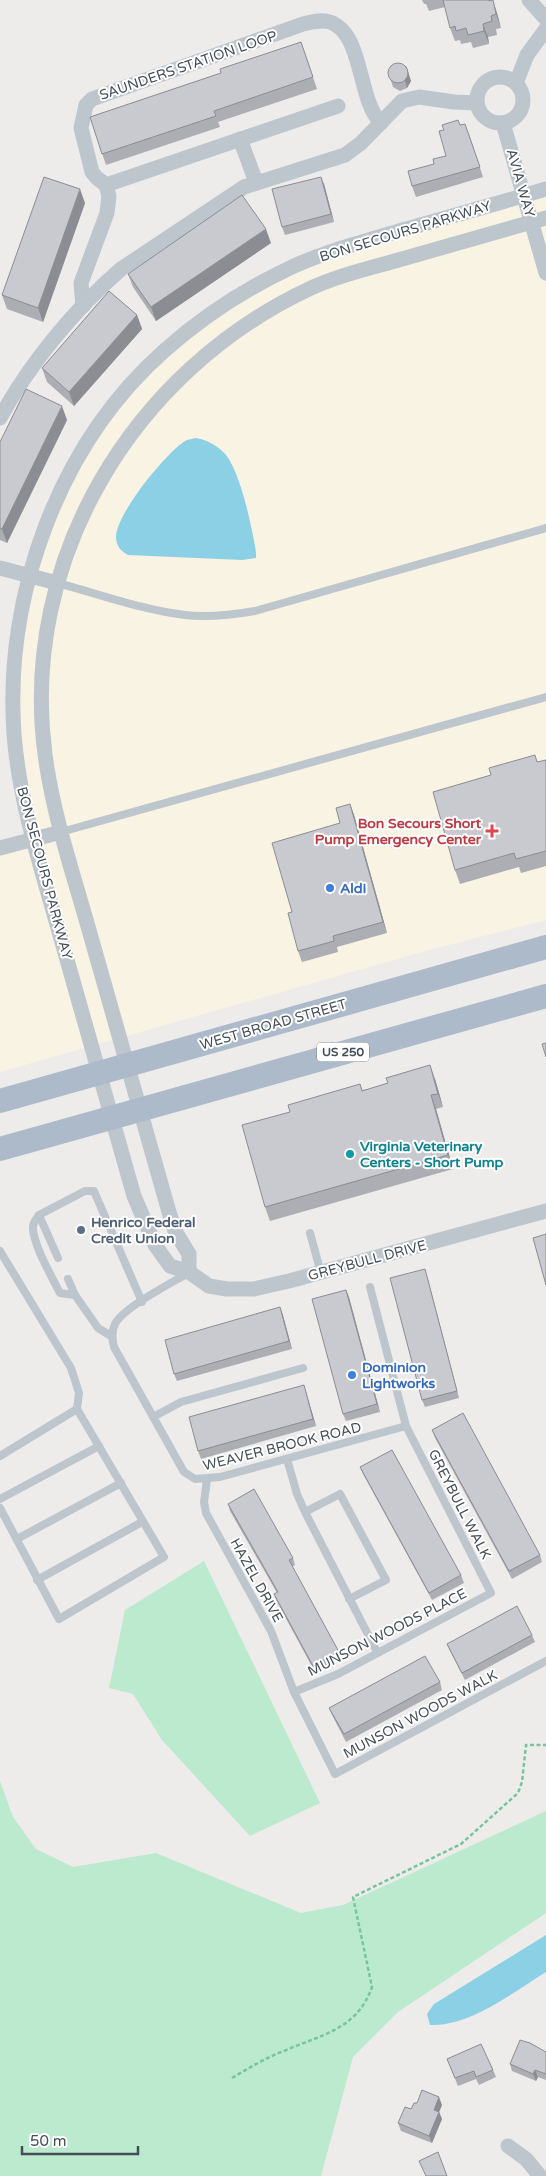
<svg xmlns="http://www.w3.org/2000/svg" width="546" height="2176" font-family="'Varela Round',sans-serif">
  <rect width="100%" height="100%" fill="#eeebeb"/>
  <polygon fill="#f9f3e3" points="546,188 546,920 425,951 0,1072 0,850 33,841 13,706 27,588 78,462 164,352 305,260"/>
  <g fill="#bbeace">
    <polygon points="204,1561 320,1803 250,1836 162,1740 133,1694 109,1688 125,1610"/>
    <polygon points="0,1781 13,1817 36,1849 73,1867 156,1853 301,1913 343,1905 546,1811 546,1913 398,2012 353,2057 321,2176 0,2176"/>
  </g>
  <g fill="#8bd0e4">
    <path d="M196 438C208 440 218 446 226 455 241 474 252 528 256 552V558L242 560 128 555C121 551 116 546 116 537 116 514 166 453 185 441 189 439 192 439 196 438Z"/>
    <path d="M546 1935V1972C514 1992 469 2027 430 2025L427 2014 434 2004Z"/>
  </g>
  <g fill="none" stroke-linecap="round" stroke-linejoin="round">
    <path stroke="#76c59f" stroke-width="2.5" stroke-dasharray="4 2.5" stroke-linecap="butt" d="M232 2078C249 2068 265 2058 284 2051 320 2035 357 2030 372 1987L353 1897 461 1844 518 1793 522 1782 526 1745H546"/>
    <g stroke="#bdc5cd" stroke-width="8">
      <path d="M57 583C100 594 142 610 185 615 209 618 232 615 255 611L546 528"/>
      <polyline points="61,832 546,697"/>
      <polyline points="39,1215 58,1258"/>
      <polyline points="310,1233 321,1273"/>
      <polyline points="0,1251 71,1368 79,1393 77,1409"/>
      <path d="M188 1273C170 1284 124 1307 115 1324 111 1332 112 1339 114 1347L184 1472 195 1479 220 1477 406 1426"/>
      <polyline points="68,1279 75,1295 98,1328 111,1336"/>
      <path d="M75 1295 60 1293C52 1277 32 1243 33 1226 34 1221 36 1219 39 1215L85 1191H94L142 1302"/>
      <polyline points="153,1417 181,1402 303,1368"/>
      <polyline points="0,1456 77,1409 164,1557 59,1619 0,1508"/>
      <polyline points="287,1459 297,1494 305,1512 377,1652"/>
      <polyline points="207,1480 204,1502 206,1513 271,1631 294,1692 335,1774 546,1661"/>
      <polyline points="0,1499 99,1446"/>
      <polyline points="305,1512 340,1494 386,1580 349,1599"/>
      <polyline points="17,1539 121,1483"/>
      <polyline points="37,1580 142,1522"/>
      <polyline points="294,1692 338,1674 491,1593 406,1426 370,1287"/>
    </g>
    <g stroke="#bdc5cd" stroke-width="15">
      <polyline points="529,0 546,19"/>
      <circle cx="500" cy="100" r="23"/>
      <polyline points="516,83 527,55 546,29"/>
      <polyline points="503,123 546,273"/>
      <polyline points="240,139 256,182"/>
      <polyline points="106,185 338,106"/>
      <path d="M546 189C497 204 448 217 399 231 363 242 326 251 292 267 247 288 202 317 164 351 59 444 4 595 14 734 19 800 40 864 58 928 83 1017 109 1107 134 1196L155 1245 170 1266 189 1272 209 1286 227 1289H254L289 1281 546 1211"/>
      <path d="M83 306 81 283 107 213 109 196 106 185 97 178 92 172 81 128 86 105 92 99 303 24C312 22 321 19 330 22 364 34 357 99 381 123"/>
      <path d="M0 418C30 363 74 310 121 269L244 187 345 155 361 143 402 101 419 97 454 102 477 103"/>
      <polyline points="0,568 57,583"/>
      <polyline points="0,848 61,832"/>
      <path d="M189 1272V1254L175 1231 169 1212C143 1120 117 1029 91 937 74 876 53 816 45 754 19 559 134 371 309 289 339 275 371 268 402 259 450 245 498 232 546 218"/>
      <polyline points="508,2146 526,2159 540,2176"/>
    </g>
    <g stroke="#acbac9" stroke-width="24">
      <polyline points="0,1101 546,947"/>
      <polyline points="0,1149 546,996"/>
    </g>
  </g>
  <g fill="#acaeb3">
    <polygon points="422,0 490,0 497,13 501,28 496,29 497,35 488,37 489,44 473,48 471,42 461,44 460,40 455,41 450,28 445,7 429,11 426,4 424,4"/>
    <polygon points="301,42 317,89 218,122 220,127 106,165 90,117 221,73"/>
    <polygon points="406,66 411,81 407,88 400,91 393,87 388,72"/>
    <polygon points="460,125 469,134 483,177 416,197 412,186 446,156"/>
    <polygon points="324,184 334,222 285,235 282,227"/>
    <polygon points="85,203 43,322 7,309 2,295"/>
    <polygon points="271,243 156,321 133,287 128,274"/>
    <polygon points="137,315 142,329 74,406 47,382 42,368"/>
    <polygon points="67,420 7,543 0,540 0,442"/>
    <polygon points="546,760 546,866 521,873 519,867 460,884 455,870 538,762"/>
    <polygon points="350,804 354,815 387,933 337,947 338,952 302,962 298,951 292,912 340,823"/>
    <polygon points="435,1079 443,1107 436,1109 453,1169 270,1221 265,1207 290,1112 360,1084 362,1090"/>
    <polygon points="425,1269 427,1276 459,1398 425,1407 422,1400"/>
    <polygon points="346,1290 380,1412 346,1421 343,1414"/>
    <polygon points="280,1307 292,1349 177,1381 174,1374"/>
    <polygon points="306,1392 316,1426 201,1459 198,1451"/>
    <polygon points="432,1430 540,1555 542,1562 512,1579 435,1438"/>
    <polygon points="360,1467 461,1575 464,1583 432,1600 363,1474"/>
    <polygon points="228,1504 293,1558 295,1565 292,1567 339,1652 341,1659 316,1674 277,1602 274,1594 277,1593 230,1511"/>
    <polygon points="532,1635 535,1642 465,1680 450,1651 447,1644"/>
    <polygon points="440,1682 442,1690 346,1742 332,1715 329,1708"/>
    <polygon points="546,2052 546,2080 538,2077 536,2081 512,2071 510,2064"/>
    <polygon points="447,2059 493,2070 496,2077 479,2085 476,2079 458,2086"/>
    <polygon points="417,2103 442,2105 439,2112 442,2119 432,2143 401,2131 398,2123"/>
  </g>
  <g fill="#8c8d92">
    <polygon points="493,0 497,13 501,28 496,14"/>
    <polygon points="483,24 488,37 489,44 484,31"/>
    <polygon points="406,66 411,81 407,88 405,81"/>
    <polygon points="321,177 324,184 334,222 331,214"/>
    <polygon points="80,189 85,203 43,322 38,308"/>
    <polygon points="266,229 271,243 156,321 151,307"/>
    <polygon points="137,315 142,329 74,406 69,392"/>
    <polygon points="62,406 67,420 7,543 2,529"/>
    <polygon points="350,804 354,815 387,933 383,922"/>
    <polygon points="430,1065 435,1079 443,1107 438,1094"/>
    <polygon points="431,1095 436,1109 453,1169 448,1155"/>
    <polygon points="425,1269 427,1276 459,1398 457,1391"/>
    <polygon points="346,1290 349,1297 380,1412 377,1404"/>
    <polygon points="280,1307 283,1315 292,1349 289,1341"/>
    <polygon points="304,1385 306,1392 316,1426 313,1419"/>
    <polygon points="535,2070 538,2077 536,2081 533,2074"/>
    <polygon points="439,2097 442,2105 437,2117 434,2110"/>
    <polygon points="439,2112 442,2119 432,2143 429,2136"/>
  </g>
  <g fill="#c8cad0" stroke="#8c8d92">
    <polygon points="443,0 489,0 489,1 493,0 496,14 491,16 492,21 483,24 484,31 468,35 466,28 456,31 455,26 450,28"/>
    <polygon points="301,42 313,77 214,111 216,116 102,154 90,117 221,73 220,69"/>
    <circle cx="398" cy="73" r="10"/>
    <polygon points="458,120 460,125 465,124 480,167 412,186 408,171 434,164 433,159 446,156 439,131 444,130 442,125"/>
    <polygon points="44,177 80,189 38,308 2,295"/>
    <polygon points="321,177 331,214 282,227 272,189"/>
    <polygon points="242,195 266,229 151,307 128,274"/>
    <polygon points="109,291 137,315 69,392 42,368"/>
    <polygon points="26,389 62,406 2,529 0,528 0,442"/>
    <polygon points="535,755 537,762 546,760 546,851 516,859 514,853 455,870 433,792 491,775 489,768"/>
    <polygon points="350,804 383,922 333,936 334,941 298,951 288,913 292,912 272,843 340,823 336,808"/>
    <polygon points="546,1043 546,1057 542,1044"/>
    <polygon points="430,1065 438,1094 431,1095 448,1155 265,1207 242,1125 290,1112 288,1105 360,1084 362,1091 388,1083 386,1078"/>
    <polygon points="546,1234 546,1285 533,1238"/>
    <polygon points="425,1269 457,1391 422,1400 390,1278"/>
    <polygon points="346,1290 377,1404 343,1414 312,1299"/>
    <polygon points="280,1307 289,1341 174,1374 165,1340"/>
    <polygon points="304,1385 313,1419 198,1451 189,1417"/>
    <polygon points="463,1413 540,1555 509,1571 432,1430"/>
    <polygon points="392,1450 461,1575 429,1593 360,1467"/>
    <polygon points="254,1489 293,1558 289,1560 339,1652 313,1666 274,1594 278,1592 228,1504"/>
    <polygon points="517,1606 532,1635 462,1673 447,1644"/>
    <polygon points="425,1656 440,1682 344,1734 329,1708"/>
    <polygon points="520,2040 530,2043 546,2052 546,2074 535,2070 533,2074 510,2064"/>
    <polygon points="481,2044 493,2070 476,2077 474,2071 455,2078 447,2059"/>
    <polygon points="422,2090 439,2097 434,2110 439,2112 429,2136 398,2123 405,2107 411,2109 414,2103 417,2103"/>
    <polygon points="438,2152 447,2176 426,2176 419,2161"/>
  </g>
  <path fill="#e0444e" stroke="#fff" stroke-width="2" d="M489.5 823.5h5v5h5v5h-5v5h-5v-5h-5v-5h5z"/>
  <g fill="#3f7fe0" stroke="#fff" stroke-width="2">
    <circle cx="330" cy="888" r="5"/>
    <circle cx="352" cy="1375" r="5"/>
  </g>
  <circle fill="#0f9aa8" stroke="#fff" stroke-width="2" cx="350" cy="1154" r="5"/>
  <circle fill="#5c6f8a" stroke="#fff" stroke-width="2" cx="81" cy="1230" r="5"/>
  <g text-anchor="middle" stroke-width="4" stroke-linejoin="round" paint-order="stroke">
    <rect fill="#fff" stroke="#7d8389" stroke-width="1" x="317" y="1042.5" width="52" height="19" rx="4"/>
    <g font-size="12" font-weight="bold" fill="#454e57">
      <text x="343" y="1056">US 250</text>
    </g>
    <g font-size="14" fill="#454e57" stroke="#fff">
      <text transform="translate(188 65) rotate(-19)" y="5">SAUNDERS STATION LOOP</text>
      <text transform="translate(521 183) rotate(74)" y="5">AVIA WAY</text>
      <text transform="translate(405 231) rotate(-17)" y="5">BON SECOURS PARKWAY</text>
      <text transform="translate(45 873) rotate(75)" y="5">BON SECOURS PARKWAY</text>
      <text transform="translate(273 1024) rotate(-16)" y="5">WEST BROAD STREET</text>
      <text transform="translate(367 1260) rotate(-15)" y="5">GREYBULL DRIVE</text>
      <text transform="translate(282 1446) rotate(-14)" y="5">WEAVER BROOK ROAD</text>
      <text transform="translate(460 1504) rotate(63)" y="5">GREYBULL WALK</text>
      <text transform="translate(257 1580) rotate(61)" y="5">HAZEL DRIVE</text>
      <text transform="translate(387 1632) rotate(-27)" y="5">MUNSON WOODS PLACE</text>
      <text transform="translate(420 1714) rotate(-28)" y="5">MUNSON WOODS WALK</text>
    </g>
    <g font-size="14" font-weight="bold" fill="#be3a42" stroke="#fff" text-anchor="end">
      <text x="481" y="828">Bon Secours Short<tspan x="481" dy="16">Pump Emergency Center</tspan></text>
    </g>
    <g font-size="14" font-weight="bold" fill="#366cbe" stroke="#fff" text-anchor="start">
      <text x="340" y="893">Aldi</text>
      <text x="362" y="1372">Dominion<tspan x="362" dy="16">Lightworks</tspan></text>
    </g>
    <g font-size="14" font-weight="bold" fill="#0d838f" stroke="#fff" text-anchor="start">
      <text x="360" y="1151">Virginia Veterinary<tspan x="360" dy="16">Centers - Short Pump</tspan></text>
    </g>
    <g font-size="14" font-weight="bold" fill="#4e5e75" stroke="#fff" text-anchor="start">
      <text x="91" y="1227">Henrico Federal<tspan x="91" dy="16">Credit Union</tspan></text>
    </g>
  </g>
  <path d="M22 2146v8h116v-8" fill="none" stroke="#454e57" stroke-width="2.5"/>
  <text x="30" y="2146" font-size="15" fill="#454e57" stroke="#ffffff" stroke-width="4" paint-order="stroke">50 m</text>
</svg>
